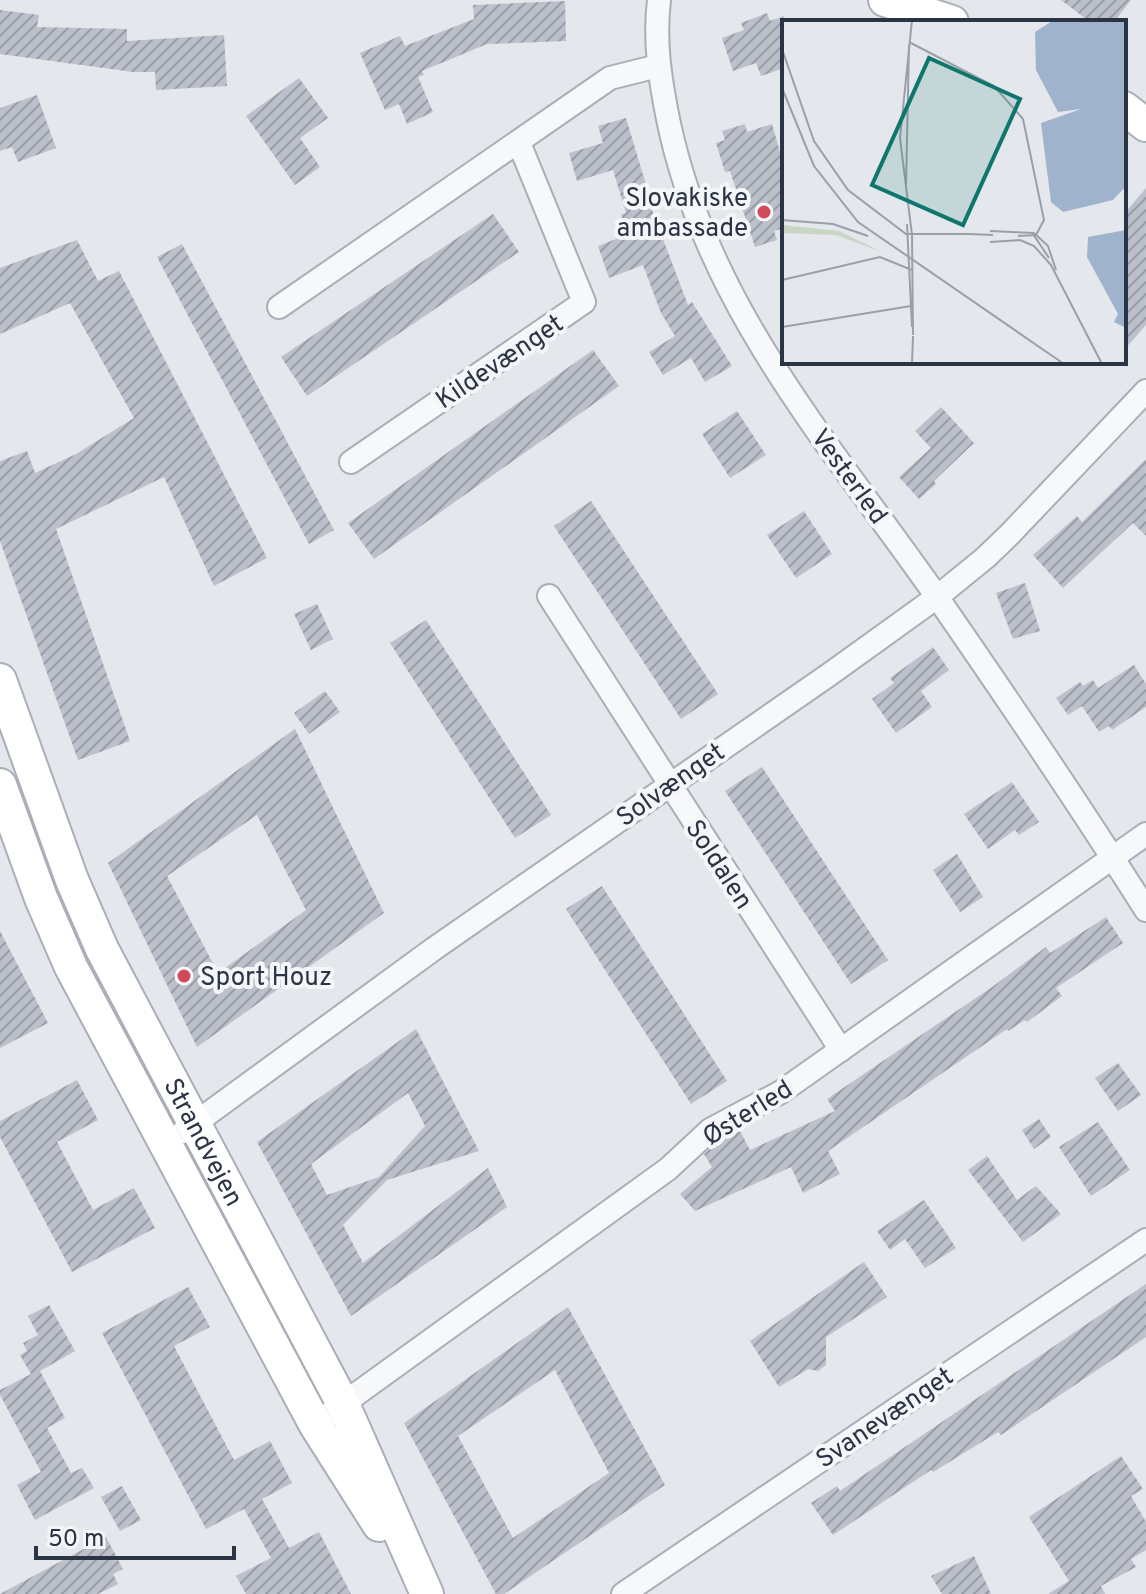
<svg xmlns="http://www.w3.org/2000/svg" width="1146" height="1594" font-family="Overpass,sans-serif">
  <defs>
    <pattern id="building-hatch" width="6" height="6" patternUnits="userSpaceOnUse" patternTransform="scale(2)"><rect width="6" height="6" fill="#bbc0ca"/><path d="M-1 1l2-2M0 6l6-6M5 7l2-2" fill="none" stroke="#989da6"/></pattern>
  </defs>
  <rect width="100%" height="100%" fill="#e4e7ec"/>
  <g fill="url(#building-hatch)" fill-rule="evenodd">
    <polygon points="1061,0 1131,0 1114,22 1090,22"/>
    <polygon points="565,1 566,41 487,44 422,71 424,75 418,77 433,112 407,124 399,104 385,110 360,53 400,36 405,46 474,19 473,5"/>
    <polygon points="0,10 39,15 37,27 127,29 127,41 224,35 227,86 156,90 155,72 133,72 0,54"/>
    <polygon points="767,13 770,21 784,16 784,68 761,76 756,63 733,71 722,38 744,30 741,23"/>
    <polygon points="299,78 328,118 300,138 320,167 295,185 246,116"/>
    <polygon points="37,95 56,148 18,162 12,147 0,151 0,108"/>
    <polygon points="626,118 647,188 644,189 688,305 692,302 732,366 705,382 691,358 663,375 649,352 675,336 661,313 643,265 609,278 598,246 629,234 621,215 626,213 613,170 577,181 569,153 603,143 598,126"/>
    <polygon points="745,124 747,132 772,124 784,166 784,228 774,231 777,240 755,247 730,171 725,172 716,143 725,140 722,131"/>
    <polygon points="1146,188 1146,325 1124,350 1124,214"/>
    <polygon points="493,214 519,252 307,396 281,357"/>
    <polygon points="77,240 98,281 119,271 267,558 214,586 164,477 56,529 130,741 78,760 0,541 0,461 27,451 35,473 76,454 134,418 70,303 0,334 0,268"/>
    <polygon points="182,244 334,530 309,544 157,257"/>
    <polygon points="593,350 619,386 374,559 348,523"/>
    <polygon points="941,407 974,443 934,481 936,484 919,499 899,477 931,448 915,431"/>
    <polygon points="737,411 766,455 730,478 702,434"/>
    <polygon points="1146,459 1146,536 1133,523 1063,588 1033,555 1077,516 1082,522"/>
    <polygon points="591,501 718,694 681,719 554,526"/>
    <polygon points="804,511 832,554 796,578 767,535"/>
    <polygon points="1025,583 1040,631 1013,639 996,593"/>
    <polygon points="317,604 333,639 311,650 294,614"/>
    <polygon points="426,620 551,815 515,838 390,643"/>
    <polygon points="933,647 949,670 921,691 932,707 896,733 872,699 894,683 890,678"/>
    <polygon points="1134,665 1146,684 1146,707 1112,730 1109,726 1099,732 1082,706 1068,715 1056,698 1080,682 1083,686 1093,680 1098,688"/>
    <polygon points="325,691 340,712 309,734 294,713"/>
    <path d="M295 729 384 913 197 1047 108 863ZM257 815 306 910 218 973 167 876Z"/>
    <polygon points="762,767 888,960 851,984 725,791"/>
    <polygon points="1012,782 1039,822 1019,835 1015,830 988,849 964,814"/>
    <polygon points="957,854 983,897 960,912 933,870"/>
    <polygon points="602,886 727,1081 691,1104 566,909"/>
    <polygon points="1106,917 1123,943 1056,988 1062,996 1027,1022 1025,1020 1008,1031 1007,1029 828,1151 840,1174 803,1193 791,1167 695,1211 680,1194 712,1167 704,1154 714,1145 740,1131 750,1150 835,1111 827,1099 992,987 1046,947 1050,953"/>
    <polygon points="0,931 48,1023 0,1048"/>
    <path d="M416 1029 479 1151 387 1180 343 1225 363 1263 488 1168 507 1207 351 1316 257 1142ZM408 1093 425 1126 379 1177 327 1195 311 1164Z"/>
    <polygon points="1118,1063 1141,1095 1118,1111 1095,1078"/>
    <polygon points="77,1080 98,1120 57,1142 93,1210 134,1188 155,1228 72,1272 0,1137 0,1121"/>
    <polygon points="1039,1119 1051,1137 1034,1149 1022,1130"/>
    <polygon points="1098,1122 1130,1170 1091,1196 1059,1147"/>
    <polygon points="987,1156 1017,1200 1036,1186 1061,1214 1023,1242 968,1170"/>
    <polygon points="924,1200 956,1248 925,1268 905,1239 890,1250 877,1231"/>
    <polygon points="864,1262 887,1297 826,1337 826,1365 818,1371 808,1369 779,1387 750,1341"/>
    <polygon points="1146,1284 1146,1337 1001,1435 998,1432 933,1472 931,1470 833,1535 811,1503 837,1486 840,1491"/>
    <polygon points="188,1287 210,1327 174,1346 234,1460 270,1441 292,1483 262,1499 289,1548 319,1532 351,1594 246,1594 236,1576 271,1558 244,1509 206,1529 102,1333"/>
    <polygon points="49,1305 75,1351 40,1371 65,1418 47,1428 71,1473 82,1468 94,1488 35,1520 17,1485 41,1472 0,1395 0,1390 31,1374 20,1355 27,1351 23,1343 38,1335 28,1316"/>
    <path d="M568 1307 665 1485 504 1594H496L404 1423ZM555 1370 609 1473 513 1538 458 1436Z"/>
    <polygon points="1121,1456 1143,1489 1131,1496 1146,1522 1146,1550 1131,1559 1136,1567 1101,1586 1105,1594 1048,1594 1069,1581 1029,1517"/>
    <polygon points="122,1486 141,1520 120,1531 101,1497"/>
    <polygon points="106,1537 123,1569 113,1574 118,1584 98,1594 0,1594"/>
    <polygon points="974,1556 991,1594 942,1594 931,1576"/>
  </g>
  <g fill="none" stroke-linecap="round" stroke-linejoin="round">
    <defs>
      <g id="street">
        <path d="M659 0C654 41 660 79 668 119 706 305 829 443 935 594 1007 698 1078 803 1146 910"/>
        <polyline points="279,307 610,78 658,66"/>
        <polyline points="351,462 584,302 519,143"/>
        <polyline points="549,596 841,1050"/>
        <polyline points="183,1132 435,948 830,674 937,597 985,558 1009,535 1146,391"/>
        <polyline points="315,1424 668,1169 710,1130 781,1092 1146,834"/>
        <polyline points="623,1594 1146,1240"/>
      </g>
      <g id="secondary">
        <polyline points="885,0 952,22"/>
        <polyline points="1124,108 1146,125"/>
        <path id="s1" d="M0 680 72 880 102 949 343 1404 427 1594"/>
        <polyline points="0,785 41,898 71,967 315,1424 379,1525"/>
      </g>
    </defs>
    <use href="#street" stroke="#a9aeb7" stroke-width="26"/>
    <use href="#secondary" stroke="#a9aeb7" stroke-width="36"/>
    <use href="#street" stroke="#f7f8fa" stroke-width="22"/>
    <use href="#secondary" stroke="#fff" stroke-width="32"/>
  </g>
  <g fill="#d1495b" stroke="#f4f6f9" stroke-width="3">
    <circle cx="764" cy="212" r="8"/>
    <circle cx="184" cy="976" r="8"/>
  </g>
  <g text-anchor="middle" stroke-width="8" stroke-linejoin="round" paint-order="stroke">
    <g font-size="26" fill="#2b3445" stroke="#f4f6f9" text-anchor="end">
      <text x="748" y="206">Slovakiske<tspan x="748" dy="30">ambassade</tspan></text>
      <text x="200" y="985" text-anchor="start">Sport Houz</text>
    </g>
    <g font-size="26" fill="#2b3445" stroke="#f4f6f9">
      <text transform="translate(499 361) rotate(-34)" y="9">Kildevænget</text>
      <text transform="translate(850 476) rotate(54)" y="9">Vesterled</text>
      <text transform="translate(670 784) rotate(-35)" y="9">Solvænget</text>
      <text transform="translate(720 864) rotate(57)" y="9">Soldalen</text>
      <text transform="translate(747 1112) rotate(-32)" y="9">Østerled</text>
      <text dy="9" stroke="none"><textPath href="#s1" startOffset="506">Strandvejen</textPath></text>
      <text transform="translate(884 1417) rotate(-34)" y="9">Svanevænget</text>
    </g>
  </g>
  <g transform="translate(782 20)">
    <rect width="344" height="344" fill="#e4e7ec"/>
    <path d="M0 205 57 211 100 232 54 215 0 213Z" fill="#c9d6c5"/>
    <path d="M272 0H344V166L331 180 281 192 269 182 259 103 299 89 276 92 254 50 253 12ZM344 210V308L332 302 336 294 305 237 306 217Z" fill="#9fb4cc"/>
    <path fill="none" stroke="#9a9fa9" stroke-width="2" d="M130 0 118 118 130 215 131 315M127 22 212 66 241 99 262 200 254 215 236 216M0 29 32 121 66 170 124 214H187M0 68 32 146 76 202 282 344M124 167 127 25M0 200 51 204 86 216M125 204 130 307M208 211 252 213M252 213 266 226 274 250M187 214 211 215M251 214 267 238M238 220 252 226 269 245 320 344M208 222 238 220M0 260 98 237 130 250M0 307 129 286M130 344 131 316"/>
    <path fill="#0f766e" fill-opacity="0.15" stroke="#0f766e" stroke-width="4" d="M147 38 238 79 181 205 90 165Z"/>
    <rect width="344" height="344" fill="none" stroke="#2b3445" stroke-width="4"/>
  </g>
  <path d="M36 1546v12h198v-12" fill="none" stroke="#2b3445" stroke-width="4"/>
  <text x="48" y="1546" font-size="24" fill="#2b3445" stroke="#f4f6f9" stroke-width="6" paint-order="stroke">50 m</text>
</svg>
